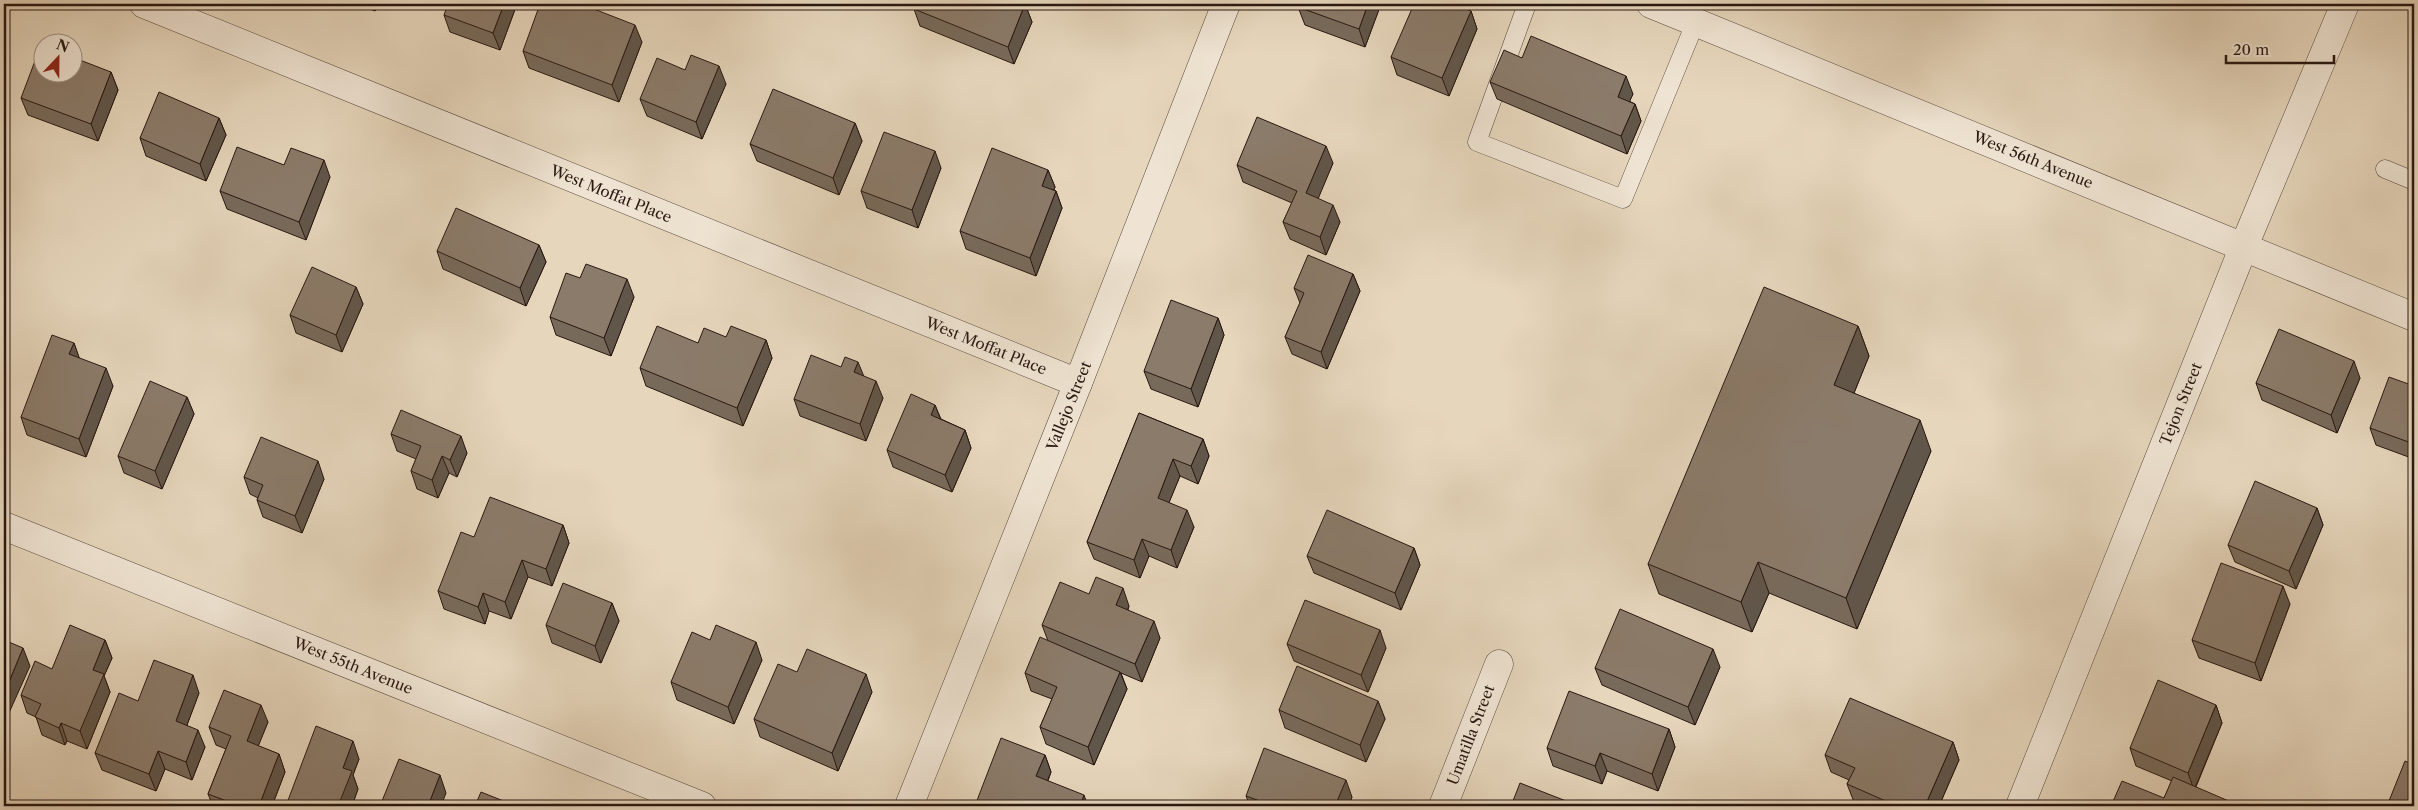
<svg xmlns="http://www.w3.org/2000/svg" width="2418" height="810" font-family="'Libre Caslon Text',serif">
  <rect width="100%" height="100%" fill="#e6d6bc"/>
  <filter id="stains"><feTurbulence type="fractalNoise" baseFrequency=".004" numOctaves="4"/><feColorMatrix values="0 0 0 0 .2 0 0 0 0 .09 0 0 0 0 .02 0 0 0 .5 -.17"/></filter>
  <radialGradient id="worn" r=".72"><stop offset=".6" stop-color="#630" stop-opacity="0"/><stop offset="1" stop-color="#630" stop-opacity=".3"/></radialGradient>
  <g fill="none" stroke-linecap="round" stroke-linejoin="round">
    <defs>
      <g id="service">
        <polyline points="1527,4 1477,142 1623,199 1696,21"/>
        <polyline points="2385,169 2414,181"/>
      </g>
      <g id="minor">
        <polyline points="144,4 1078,383"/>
        <polyline points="4,526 702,806"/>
        <polyline points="909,806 1078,383 1226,4"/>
        <polyline points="1443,806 1499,664"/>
        <polyline points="2020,806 2244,246 2345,4"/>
      </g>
      <polyline id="tertiary" points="1651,4 2414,317"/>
    </defs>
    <use href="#service" stroke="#58483c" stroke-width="19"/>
    <use href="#minor" stroke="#58483c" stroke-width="29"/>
    <use href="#tertiary" stroke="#58483c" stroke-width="29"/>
    <use href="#service" stroke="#efe4d3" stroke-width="18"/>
    <use href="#minor" stroke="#efe4d3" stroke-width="28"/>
    <use href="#tertiary" stroke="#efe4d3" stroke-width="28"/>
  </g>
  <g fill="#786a5b" stroke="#291812">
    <polygon points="357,4 378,4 375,11"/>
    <polygon points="517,4 500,50 450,32 444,15"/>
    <polygon points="1025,4 1032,22 1014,64 920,26 914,9"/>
    <polygon points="1381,4 1365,47 1305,25 1298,7"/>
    <polygon points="1471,11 1477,29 1449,96 1397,75 1391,57"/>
    <polygon points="642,42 619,102 529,68 523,51"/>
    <polygon points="1522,58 1633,94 1629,101 1635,104 1641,121 1627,154 1497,99 1490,82"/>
    <polygon points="685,70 726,84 702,139 647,116 640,99"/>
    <polygon points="111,72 118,90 98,141 28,115 21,98"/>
    <polygon points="219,118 226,135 206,181 146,156 140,138"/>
    <polygon points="855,123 862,141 839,195 757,161 750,144"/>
    <polygon points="1333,163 1318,198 1340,222 1326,255 1290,239 1283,222 1292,203 1243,182 1237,165"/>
    <polygon points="284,165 330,177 306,240 227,209 220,191"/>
    <polygon points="941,168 918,228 867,208 861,191"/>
    <polygon points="1048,170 1055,187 1054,190 1056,191 1062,208 1036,276 966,249 960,231"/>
    <polygon points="539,245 546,262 526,306 443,269 437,251"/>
    <polygon points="1353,274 1360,291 1327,369 1292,354 1285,337 1300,303 1294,288"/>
    <polygon points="580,278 634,297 611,356 556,335 550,317"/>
    <polygon points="356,287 363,304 342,352 296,333 290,315"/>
    <polygon points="1218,318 1224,335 1198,407 1151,389 1144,371"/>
    <polygon points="1858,326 1869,356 1854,393 1931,451 1857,629 1769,593 1752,632 1659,594 1648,564"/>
    <polygon points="766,340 772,358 743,426 646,386 640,368 698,343"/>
    <polygon points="74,343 79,358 113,386 86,457 27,435 21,417"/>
    <polygon points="863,376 883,398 866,441 800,416 794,399"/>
    <polygon points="2360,378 2337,433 2262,400 2256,383"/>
    <polygon points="2414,386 2414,459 2376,445 2370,428"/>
    <polygon points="187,397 194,414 162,489 124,473 118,456"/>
    <polygon points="935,405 941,419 965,430 971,448 952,492 893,467 887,450"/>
    <polygon points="1139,413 1203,439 1209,456 1198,484 1180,476 1169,502 1194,527 1177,568 1149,556 1140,578 1094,559 1087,542"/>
    <polygon points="391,434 467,453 457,477 449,473 438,498 417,489 411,471 416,459 397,451"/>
    <polygon points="244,477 324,479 302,533 263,517 257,500 258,498 250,494"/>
    <polygon points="2317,508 2323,525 2296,589 2235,562 2228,545"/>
    <polygon points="563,525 569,543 552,586 528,577 511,619 489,611 485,624 444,609 438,591 474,537"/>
    <polygon points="1414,548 1420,565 1401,610 1314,573 1307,556"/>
    <polygon points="1089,594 1129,606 1128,610 1160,638 1142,682 1121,673 1127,689 1094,765 1046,744 1040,727 1052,699 1031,691 1025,673 1048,641 1042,625"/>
    <polygon points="612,603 619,621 601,663 552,643 546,625"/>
    <polygon points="2290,604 2261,681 2199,658 2192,640"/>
    <polygon points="105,640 112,658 104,676 110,692 87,749 67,741 65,745 42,735 36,717 27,713 21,695 52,669"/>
    <polygon points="710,640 762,660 734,724 677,700 671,682"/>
    <polygon points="1287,644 1386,648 1368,692 1294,661"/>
    <polygon points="1720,667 1695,725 1602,685 1595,668"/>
    <polygon points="797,672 872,692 838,771 760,737 754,719"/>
    <polygon points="199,693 187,725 205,747 192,780 165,769 156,791 102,770 95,753 138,701"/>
    <polygon points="1378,701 1385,719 1366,762 1285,728 1279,710"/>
    <polygon points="2216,705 2222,723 2196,787 2164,798 2172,781 2136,766 2130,748"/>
    <polygon points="268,722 258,746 279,754 285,772 272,806 213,806 208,794 226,749 216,745 209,727"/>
    <polygon points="1669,729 1675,747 1658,791 1607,771 1602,784 1553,766 1547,748"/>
    <polygon points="1953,742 1959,760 1939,806 1863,806 1854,802 1847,784 1849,780 1831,772 1825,755"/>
    <polygon points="1045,755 1051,772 1048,781 1088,806 977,806 976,803"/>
    <polygon points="359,759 353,775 358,789 352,806 289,806 287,803"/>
    <polygon points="1246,796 1352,797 1349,806 1250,806"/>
  </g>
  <g fill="#61564a" stroke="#291812">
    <polygon points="372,4 378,4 375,11"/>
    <polygon points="504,4 517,4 500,50 493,33"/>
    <polygon points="1025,4 1032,22 1014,64 1008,47"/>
    <polygon points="1368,4 1381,4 1365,47 1359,29"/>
    <polygon points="1471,11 1477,29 1449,96 1442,78"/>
    <polygon points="635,25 642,42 619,102 612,85"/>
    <polygon points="719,66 726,84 702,139 696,122"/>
    <polygon points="111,72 118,90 98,141 91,124"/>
    <polygon points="1626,76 1633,94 1624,114 1618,97"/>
    <polygon points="1635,104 1641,121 1627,154 1621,136"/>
    <polygon points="219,118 226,135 206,181 200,164"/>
    <polygon points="855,123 862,141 839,195 833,178"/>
    <polygon points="1326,146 1333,163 1313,211 1306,193"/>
    <polygon points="935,151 941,168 918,228 912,210"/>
    <polygon points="324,160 330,177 306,240 299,222"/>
    <polygon points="1048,170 1055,187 1048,203 1042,186"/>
    <polygon points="1056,191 1062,208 1036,276 1030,258"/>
    <polygon points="1333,205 1340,222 1326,255 1320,237"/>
    <polygon points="539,245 546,262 526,306 520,288"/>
    <polygon points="1353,274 1360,291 1327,369 1321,352"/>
    <polygon points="627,279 634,297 611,356 604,338"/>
    <polygon points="356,287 363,304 342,352 336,335"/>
    <polygon points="1218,318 1224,335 1198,407 1191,389"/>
    <polygon points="1858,326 1869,356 1845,415 1834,385"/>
    <polygon points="766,340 772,358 743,426 737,408"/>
    <polygon points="74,343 80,360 69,354"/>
    <polygon points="4,357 9,371 4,383"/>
    <polygon points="2354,361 2360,378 2337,433 2331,415"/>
    <polygon points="858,362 865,379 854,372"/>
    <polygon points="106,368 113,386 86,457 79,439"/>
    <polygon points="876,381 883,398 866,441 860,424"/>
    <polygon points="187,397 194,414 162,489 155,471"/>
    <polygon points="935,405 942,423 931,415"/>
    <polygon points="1920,420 1931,451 1857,629 1846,598"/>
    <polygon points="965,430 971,448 952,492 945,475"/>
    <polygon points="461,436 467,453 457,477 450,460"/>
    <polygon points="1203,439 1209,456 1198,484 1191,466"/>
    <polygon points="442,456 449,473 438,498 432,480"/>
    <polygon points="1173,459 1180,476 1164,515 1158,498"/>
    <polygon points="318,461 324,479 302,533 295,516"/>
    <polygon points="2317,508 2323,525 2296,589 2289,571"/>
    <polygon points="1187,510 1194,527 1177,568 1171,550"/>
    <polygon points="563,525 569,543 552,586 546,569"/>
    <polygon points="1142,539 1149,556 1140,578 1134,560"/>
    <polygon points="1414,548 1420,565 1401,610 1395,593"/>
    <polygon points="522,560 528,577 511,619 505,602"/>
    <polygon points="1758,562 1769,593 1752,632 1741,602"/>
    <polygon points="2283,586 2290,604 2261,681 2255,663"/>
    <polygon points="1123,588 1129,606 1122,622 1116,605"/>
    <polygon points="483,593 489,611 485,624 478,607"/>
    <polygon points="4,601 9,616 4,629"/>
    <polygon points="612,603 619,621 601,663 595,646"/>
    <polygon points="1154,621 1160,638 1142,682 1135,664"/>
    <polygon points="1380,630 1386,648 1368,692 1361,675"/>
    <polygon points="105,640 112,658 104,676 110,692 87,749 80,731 93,670"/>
    <polygon points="756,642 762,660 734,724 728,707"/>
    <polygon points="23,648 30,666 4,724 4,694"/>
    <polygon points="1713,649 1720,667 1695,725 1688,707"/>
    <polygon points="1120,672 1127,689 1094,765 1088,747"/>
    <polygon points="866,674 872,692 838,771 832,753"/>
    <polygon points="193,675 199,693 182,738 176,721"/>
    <polygon points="1378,701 1385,719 1366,762 1360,745"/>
    <polygon points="261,705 268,722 253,759 247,741"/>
    <polygon points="2216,705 2222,723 2194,790 2188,773"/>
    <polygon points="61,723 67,741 65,745 59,728"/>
    <polygon points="1669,729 1675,747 1658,791 1652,774"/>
    <polygon points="198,730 205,747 192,780 186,762"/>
    <polygon points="353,741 359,759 353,775 358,789 352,806 338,806 343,768"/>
    <polygon points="1953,742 1959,760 1939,806 1925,806"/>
    <polygon points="158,751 165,769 156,791 149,774"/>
    <polygon points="1600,753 1607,771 1602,784 1595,766"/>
    <polygon points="279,754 285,772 272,806 259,806"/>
    <polygon points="1045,755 1051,772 1042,794 1036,776"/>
    <polygon points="440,775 446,793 441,806 428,806"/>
    <polygon points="1346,780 1352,797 1349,806 1335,806"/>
    <polygon points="1084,795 1088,806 1080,806"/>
  </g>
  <g fill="#8b7b6a" stroke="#291812">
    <polygon points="448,4 504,4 493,33 444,15"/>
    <polygon points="540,4 581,4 635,25 612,85 523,51"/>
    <polygon points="916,4 1025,4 1008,47 914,9"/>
    <polygon points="1299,4 1368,4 1359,29 1298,7"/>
    <polygon points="1414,4 1454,4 1471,11 1442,78 1391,57"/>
    <polygon points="1531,36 1626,76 1618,97 1635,104 1621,136 1490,82 1504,50 1522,58"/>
    <polygon points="41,45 42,46 42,72 72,72 72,57 111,72 91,124 21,98"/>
    <polygon points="691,55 719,66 696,122 640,99 657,58 685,70"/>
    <polygon points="773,89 855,123 833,178 750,144"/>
    <polygon points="159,92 219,118 200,164 140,138"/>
    <polygon points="1257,117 1326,146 1306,193 1333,205 1320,237 1283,222 1297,191 1237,165"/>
    <polygon points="884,132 935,151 912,210 861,191"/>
    <polygon points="237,147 284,165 291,148 324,160 299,222 220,191"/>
    <polygon points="992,148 1048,170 1042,186 1056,191 1030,258 960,231"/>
    <polygon points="456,208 539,245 520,288 437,251"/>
    <polygon points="1308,255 1353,274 1321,352 1285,337 1304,293 1294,288"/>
    <polygon points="586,264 627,279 604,338 550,317 566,273 580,278"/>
    <polygon points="312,267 356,287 336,335 290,315"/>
    <polygon points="1764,287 1858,326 1834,385 1920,420 1846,598 1758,562 1741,602 1648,564"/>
    <polygon points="1171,300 1218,318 1191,389 1144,371"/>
    <polygon points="657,326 698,343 704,328 726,337 731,326 766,340 737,408 640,368"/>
    <polygon points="2279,329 2354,361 2331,415 2256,383"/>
    <polygon points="52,335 74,343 69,354 106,368 79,439 21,417"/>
    <polygon points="811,355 841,367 845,357 858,362 854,372 876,381 860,424 794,399"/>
    <polygon points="2389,377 2414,386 2414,444 2370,428"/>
    <polygon points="150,381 187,397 155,471 118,456"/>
    <polygon points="911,394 935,405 931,415 965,430 945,475 887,450"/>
    <polygon points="401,410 461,436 450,460 442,456 432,480 411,471 421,446 391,434"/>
    <polygon points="1139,413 1203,439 1191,466 1173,459 1158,498 1187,510 1171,550 1142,539 1134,560 1087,542"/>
    <polygon points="261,437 318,461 295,516 257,500 263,485 244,477"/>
    <polygon points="2255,481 2317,508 2289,571 2228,545"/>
    <polygon points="490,497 563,525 546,569 522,560 505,602 483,593 478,607 438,591 461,532 474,537"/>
    <polygon points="1327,510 1414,548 1395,593 1307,556"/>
    <polygon points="2221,563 2283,586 2255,663 2192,640"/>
    <polygon points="1096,577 1123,588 1116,605 1154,621 1135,664 1042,625 1060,582 1089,594"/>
    <polygon points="563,583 612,603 595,646 546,625"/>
    <polygon points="1305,600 1380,630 1361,675 1287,644"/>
    <polygon points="1620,609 1713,649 1688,707 1595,668"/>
    <polygon points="70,625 105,640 93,670 104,674 80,731 61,723 59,728 35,717 41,704 21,695 35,661 52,669"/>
    <polygon points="716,625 756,642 728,707 671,682 692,632 710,640"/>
    <polygon points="1040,637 1120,672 1088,747 1040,727 1057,687 1025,673"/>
    <polygon points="4,640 23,648 4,694"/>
    <polygon points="807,649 866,674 832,753 754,719 778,664 797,672"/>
    <polygon points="154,660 193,675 176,721 198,730 186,762 158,751 149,774 95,753 119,693 138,701"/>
    <polygon points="1297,666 1378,701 1360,745 1279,710"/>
    <polygon points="2158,680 2216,705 2188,773 2130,748"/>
    <polygon points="224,690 261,705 247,741 279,754 259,806 240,806 208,794 231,736 209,727"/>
    <polygon points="1569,691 1669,729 1652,774 1600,753 1595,766 1547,748"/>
    <polygon points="1850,698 1953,742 1925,806 1897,806 1847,784 1855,768 1825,755"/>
    <polygon points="316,726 353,741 343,768 352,771 338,806 297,806 287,803"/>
    <polygon points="1001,738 1045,755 1036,776 1084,795 1080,806 985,806 976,803"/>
    <polygon points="1264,748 1346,780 1335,806 1274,806 1246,796"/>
    <polygon points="399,759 440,775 428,806 380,806"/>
    <polygon points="2405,761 2414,765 2414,806 2387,806"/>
    <polygon points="2173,777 2231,802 2230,806 2111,806 2122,781 2164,798"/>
    <polygon points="1520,783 1579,806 1511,806"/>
    <polygon points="481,792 511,804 510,806 475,806"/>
  </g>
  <g text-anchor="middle" stroke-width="4" stroke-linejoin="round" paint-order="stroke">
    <g font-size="15" fill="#291812" stroke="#efe4d3">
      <text transform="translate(2033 160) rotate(22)" y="5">West 56th Avenue</text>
      <text transform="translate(611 194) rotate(22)" y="5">West Moffat Place</text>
      <text transform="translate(986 346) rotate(22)" y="5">West Moffat Place</text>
      <text transform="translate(2181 404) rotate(-68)" y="5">Tejon Street</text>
      <text transform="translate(1069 406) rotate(-68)" y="5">Vallejo Street</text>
      <text transform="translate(353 666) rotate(22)" y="5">West 55th Avenue</text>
      <text transform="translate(1471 735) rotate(-69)" y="5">Umatilla Street</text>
    </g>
  </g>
  <rect width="2418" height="810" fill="none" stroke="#e6d6bc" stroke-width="20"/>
  <rect x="5" y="5" width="2408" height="800" fill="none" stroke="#291812" stroke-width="2.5"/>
  <rect x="10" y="10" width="2398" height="790" fill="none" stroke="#291812"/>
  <g transform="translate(58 58) rotate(22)"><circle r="24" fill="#efe4d3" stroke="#a09286"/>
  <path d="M0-4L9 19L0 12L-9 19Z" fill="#8f2418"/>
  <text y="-8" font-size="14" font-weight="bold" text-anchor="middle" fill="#291812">N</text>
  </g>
  <path d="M2226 55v8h108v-8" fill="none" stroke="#291812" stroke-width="2.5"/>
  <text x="2233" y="55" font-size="15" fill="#291812" stroke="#efe4d3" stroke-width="4" paint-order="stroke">20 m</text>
  <rect width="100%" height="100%" filter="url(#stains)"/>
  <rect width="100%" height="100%" fill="url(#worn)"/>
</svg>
